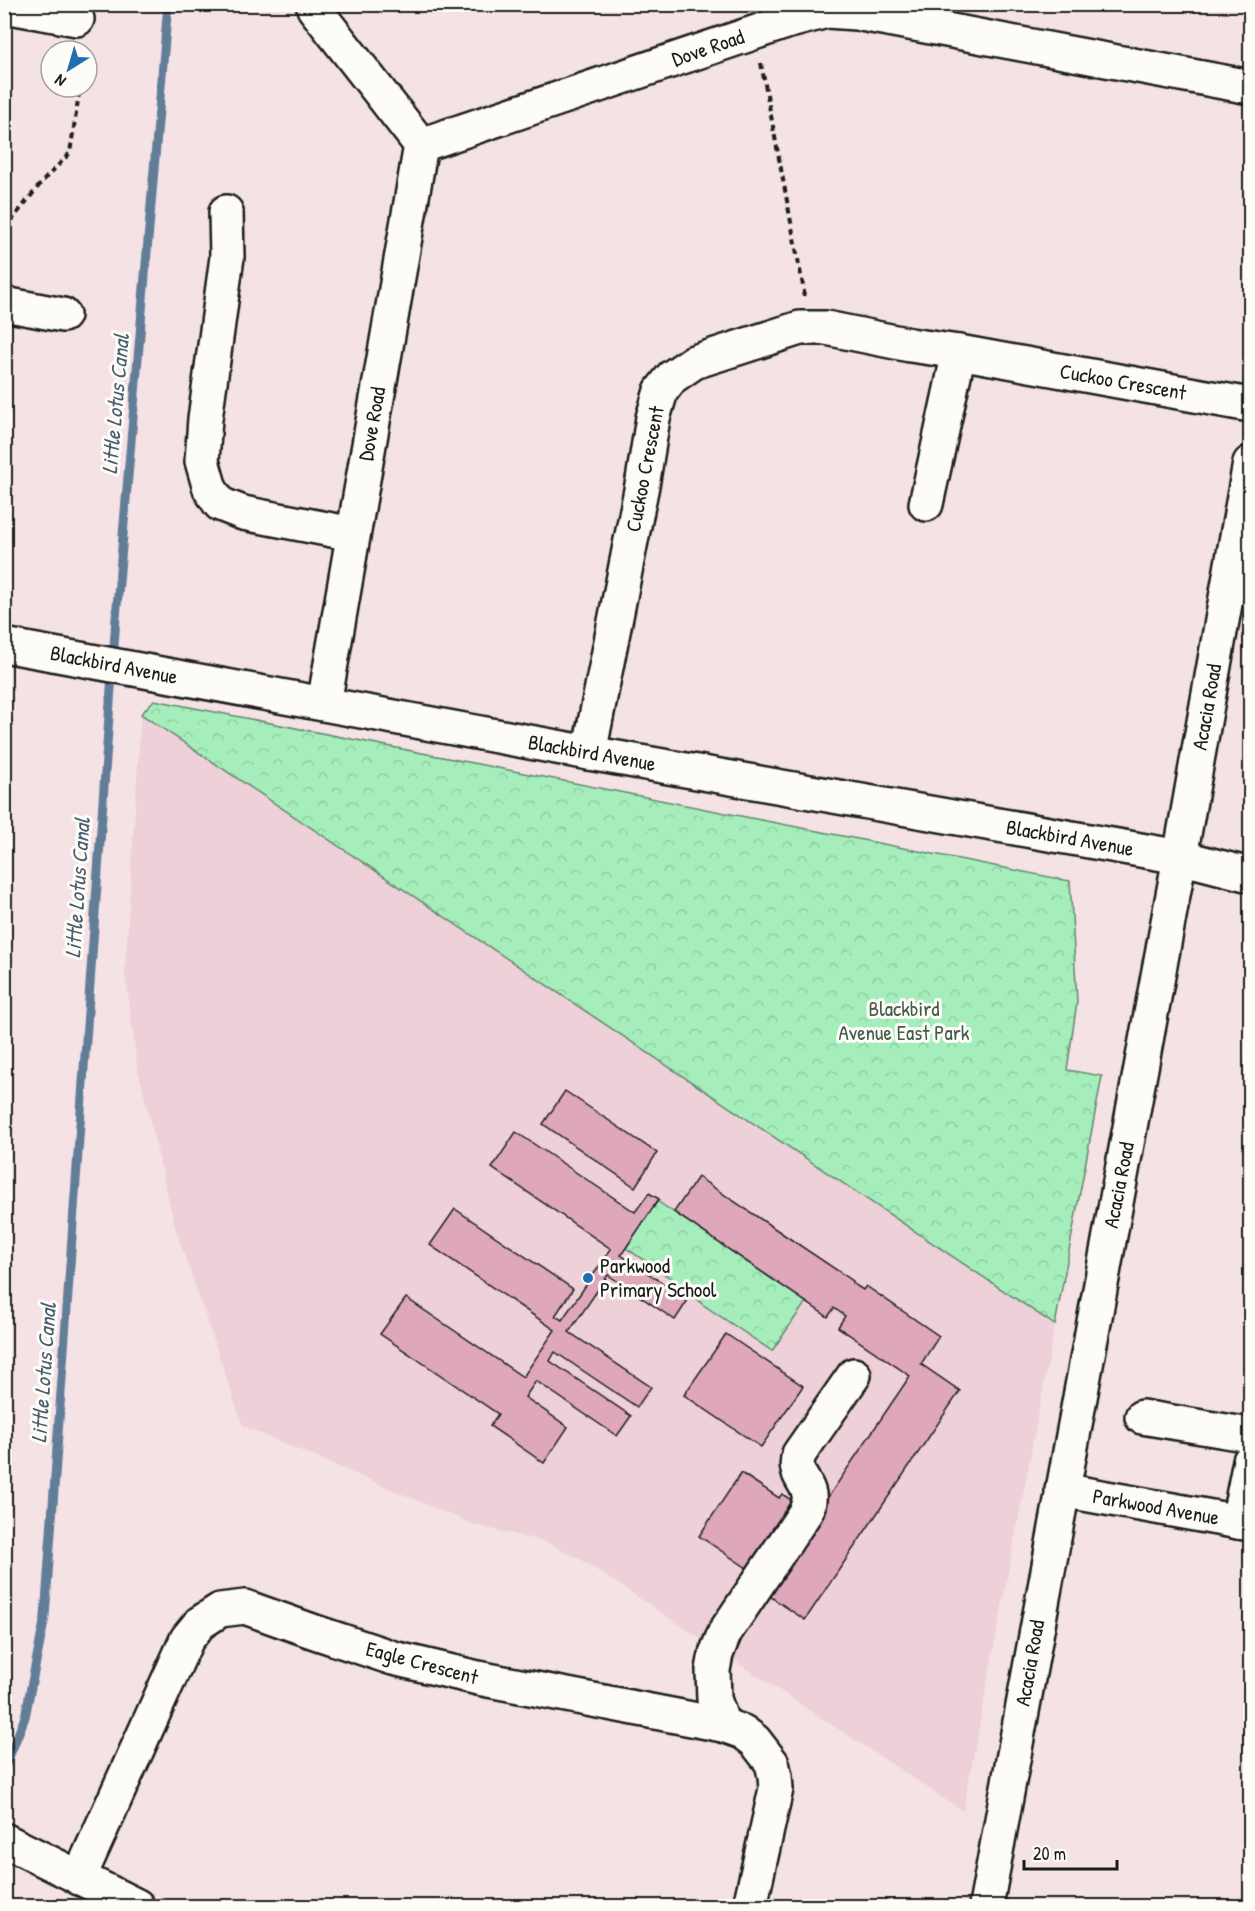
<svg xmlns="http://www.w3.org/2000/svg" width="1255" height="1911" font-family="'Patrick Hand',sans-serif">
  <defs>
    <pattern id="park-crowns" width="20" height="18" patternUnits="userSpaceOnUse" patternTransform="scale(1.5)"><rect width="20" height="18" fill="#a5eebc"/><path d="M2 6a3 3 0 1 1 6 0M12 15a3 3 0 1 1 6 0" fill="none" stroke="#8dcca1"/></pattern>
  </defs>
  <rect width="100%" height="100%" fill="#f4e2e5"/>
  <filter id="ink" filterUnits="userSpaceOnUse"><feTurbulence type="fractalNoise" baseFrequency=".0167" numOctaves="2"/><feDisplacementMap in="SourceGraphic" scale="12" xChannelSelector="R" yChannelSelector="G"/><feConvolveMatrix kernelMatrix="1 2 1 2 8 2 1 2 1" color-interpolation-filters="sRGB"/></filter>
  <g filter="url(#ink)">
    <polygon fill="#edd0d8" points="141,714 1055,1325 963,1811 580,1559 546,1542 475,1525 243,1426 176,1230 137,1065 125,972"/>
    <g fill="url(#park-crowns)" stroke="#60856c" stroke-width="1.5">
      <polygon points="154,700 1070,881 1077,1002 1067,1070 1102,1076 1055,1325 141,714"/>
      <polygon points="657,1201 806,1302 772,1351 702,1304 691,1292 626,1248"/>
    </g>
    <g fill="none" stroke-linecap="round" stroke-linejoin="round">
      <polyline stroke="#627d98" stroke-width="9" points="4,1770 25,1717 45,1617 116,618 168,4"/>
    </g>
    <g fill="#dea7bb" stroke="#1c1c1c" stroke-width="1.5">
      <polygon points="565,1091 657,1153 635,1187 543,1124"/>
      <polygon points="516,1132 635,1212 649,1193 659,1199 621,1255 688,1300 675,1320 608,1275 569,1332 651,1387 637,1407 555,1352 550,1361 631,1416 617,1436 536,1381 525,1397 568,1427 544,1463 490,1426 498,1414 380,1334 406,1298 523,1377 555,1330 430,1245 455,1209 573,1289 555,1316 562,1320 611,1249 492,1168"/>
      <polygon points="698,1177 853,1281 852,1283 863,1290 866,1286 939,1336 921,1364 960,1391 805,1620 764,1592 910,1376 838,1327 845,1316 834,1308 828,1317 674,1212"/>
      <polygon points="726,1334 803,1386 761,1447 684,1395"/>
      <polygon points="741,1473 779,1498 782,1494 796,1503 750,1570 699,1536"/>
    </g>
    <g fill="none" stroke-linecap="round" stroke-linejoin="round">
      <defs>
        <g id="minor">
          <polyline points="4,6 77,19"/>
          <polyline points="314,8 421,145"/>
          <polyline points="226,212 227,257 205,419 202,461 210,489 220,504 243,513 353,534"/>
          <polyline points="4,304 63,315"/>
          <polyline points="926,504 959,352"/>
          <polyline points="4,645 589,753 1180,857 1250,875"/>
          <polyline points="324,704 421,145 786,22 827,11 856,13 1250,87"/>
          <polyline points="589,753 643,480 653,418 661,391 672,377 694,362 800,328 826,328 910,345 959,352 1250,405"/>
          <polyline points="1142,1417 1250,1435"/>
          <polyline points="1062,1490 1250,1524"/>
          <polyline points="1238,1522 1250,1461"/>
          <path d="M723 1725 714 1699 713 1670 716 1654 725 1632 805 1513C820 1483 790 1482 799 1454L854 1375"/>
          <polyline points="4,1840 137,1906"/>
          <polyline points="79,1878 187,1639 200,1623 220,1610 245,1607 315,1632 393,1658 478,1678 723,1725 743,1732 755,1741 772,1763 775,1776 776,1789 750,1906"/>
          <polyline points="986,1906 1180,857 1250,463"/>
        </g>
      </defs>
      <use href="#minor" stroke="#1c1c1c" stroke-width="38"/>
      <g stroke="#1c1c1c" stroke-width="4" stroke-dasharray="6 4.5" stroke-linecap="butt">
        <polyline points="761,63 804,291 803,298"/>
        <polyline points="4,230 42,182 70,153 80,87"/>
      </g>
      <use href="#minor" stroke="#fdfcf7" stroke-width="33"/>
    </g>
  </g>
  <circle fill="#1f6fb2" stroke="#fdfcf7" stroke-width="2" cx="588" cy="1278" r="6"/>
  <g text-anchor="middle" stroke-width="6" stroke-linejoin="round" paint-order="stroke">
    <g font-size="21" fill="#1c1c1c" stroke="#fdfcf7">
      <text transform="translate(708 48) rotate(-19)" y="7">Dove Road</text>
      <text transform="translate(1123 382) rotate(10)" y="7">Cuckoo Crescent</text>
      <text transform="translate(372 424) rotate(-80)" y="7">Dove Road</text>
      <text transform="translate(645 469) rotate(-79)" y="7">Cuckoo Crescent</text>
      <text transform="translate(114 665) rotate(11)" y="7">Blackbird Avenue</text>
      <text transform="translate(1207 707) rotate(-80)" y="7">Acacia Road</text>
      <text transform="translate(592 753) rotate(10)" y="7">Blackbird Avenue</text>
      <text transform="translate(1070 838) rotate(10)" y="7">Blackbird Avenue</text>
      <text transform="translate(1119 1185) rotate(-79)" y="7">Acacia Road</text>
      <text transform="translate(1156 1507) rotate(10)" y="7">Parkwood Avenue</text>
      <text transform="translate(422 1663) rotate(15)" y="7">Eagle Crescent</text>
      <text transform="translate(1030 1663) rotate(-80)" y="7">Acacia Road</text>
    </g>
    <g font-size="21" fill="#455b4c" stroke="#fdfcf7">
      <text x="904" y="1016">Blackbird<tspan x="904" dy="24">Avenue East Park</tspan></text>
    </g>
    <g font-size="21" fill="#1c1c1c" stroke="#fdfcf7" text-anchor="start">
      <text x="600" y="1273">Parkwood<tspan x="600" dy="24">Primary School</tspan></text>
    </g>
    <g font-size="22" font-style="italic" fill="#4a5d6e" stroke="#fdfcf7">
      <text transform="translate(115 404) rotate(-85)" y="8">Little Lotus Canal</text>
      <text transform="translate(77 888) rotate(-86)" y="8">Little Lotus Canal</text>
      <text transform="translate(43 1373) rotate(-86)" y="8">Little Lotus Canal</text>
    </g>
  </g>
  <rect width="1255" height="1911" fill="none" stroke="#fdfcf7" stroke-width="24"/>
  <rect x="12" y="12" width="1231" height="1887" fill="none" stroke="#1c1c1c" stroke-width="2" filter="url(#ink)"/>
  <g transform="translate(69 69) rotate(217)"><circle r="28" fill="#fdfcf7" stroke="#a3a29f" stroke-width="1.5"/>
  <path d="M0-4.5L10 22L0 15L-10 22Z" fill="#1f6fb2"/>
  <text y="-9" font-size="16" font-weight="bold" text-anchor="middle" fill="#1c1c1c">N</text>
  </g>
  <path d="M1024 1860v9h93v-9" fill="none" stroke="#1c1c1c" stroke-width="3"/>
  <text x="1033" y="1860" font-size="18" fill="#1c1c1c" stroke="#fdfcf7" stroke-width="4.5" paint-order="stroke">20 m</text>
</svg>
